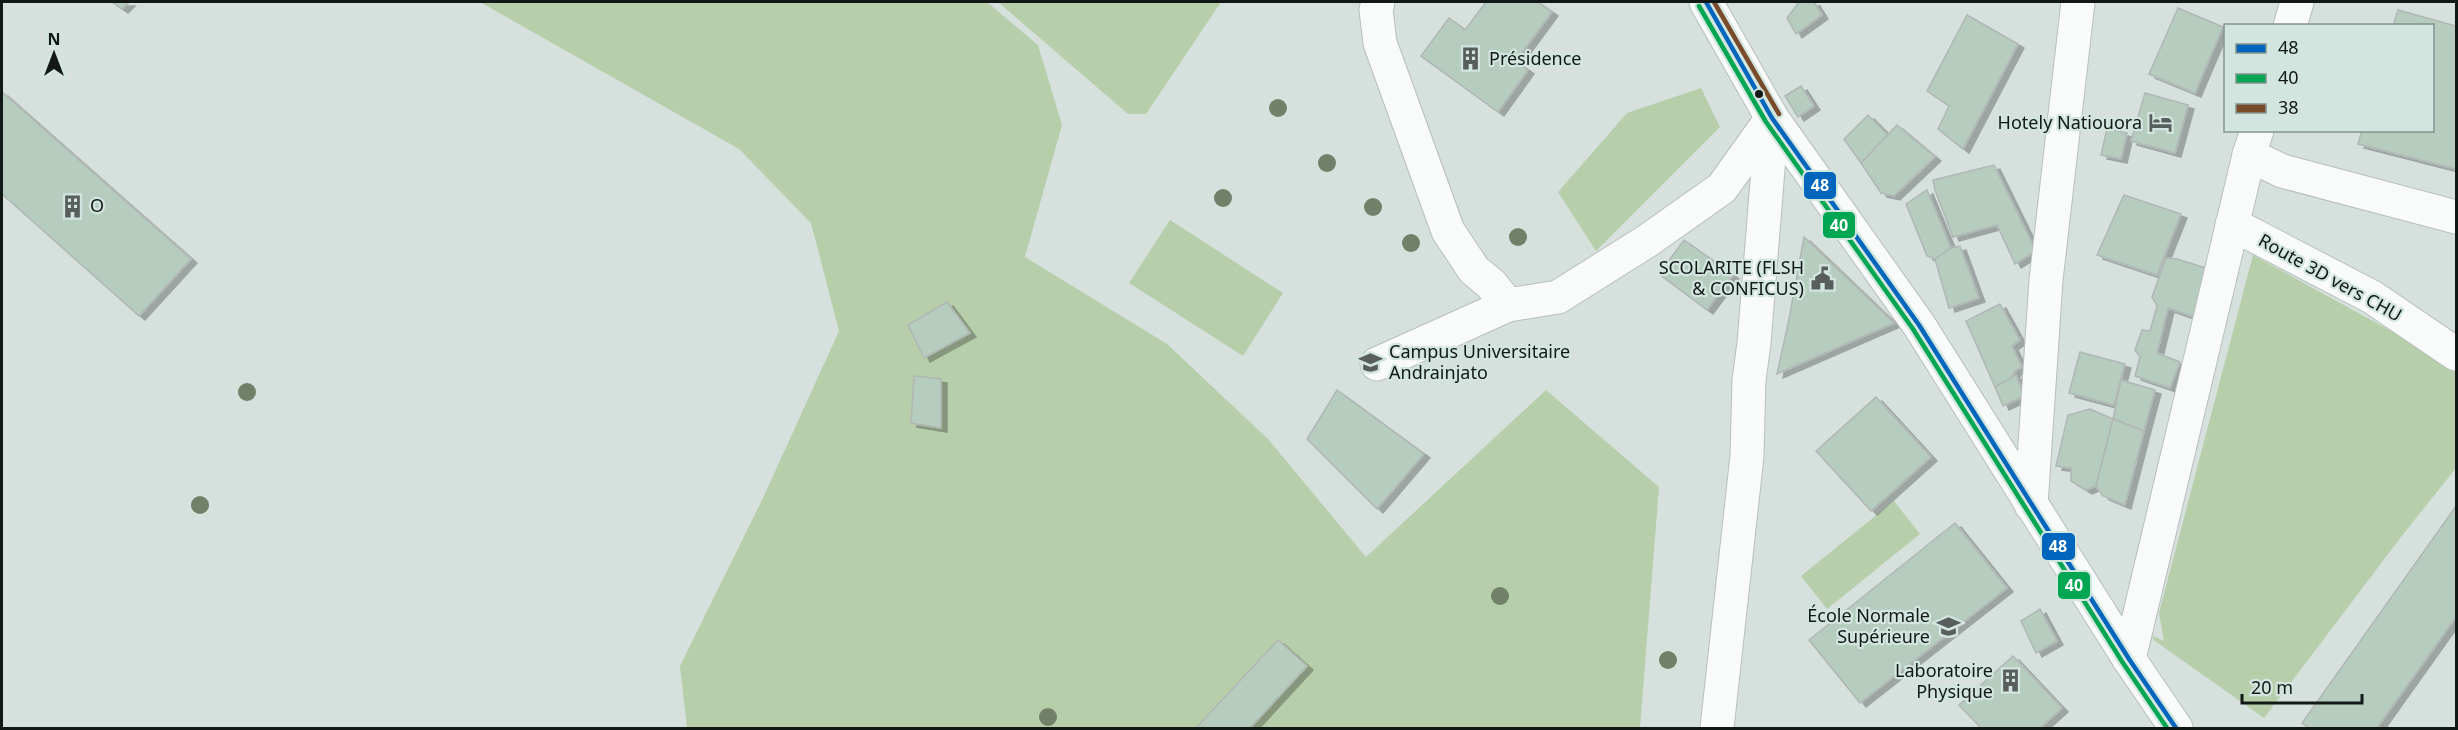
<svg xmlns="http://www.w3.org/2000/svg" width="2458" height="730" font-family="'Noto Sans',sans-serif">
  <defs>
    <filter id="shadow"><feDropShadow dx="6" dy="4" stdDeviation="0" flood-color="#0004"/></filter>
  </defs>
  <rect width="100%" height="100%" fill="#d6e1de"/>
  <g fill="#b7ceaa">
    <polygon points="480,2 987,2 1038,45 1062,125 1025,257 1167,344 1268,439 1366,557 1546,390 1659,487 1640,728 687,728 680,666 763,498 839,331 811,223 739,149"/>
    <polygon points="998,2 1221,2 1146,114 1128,114"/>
    <polygon points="1701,88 1720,127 1596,251 1558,192 1627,113"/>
    <polygon points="1170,220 1283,293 1243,356 1129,283"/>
    <polygon points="2253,255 2413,343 2456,372 2456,468 2401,537 2264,718 2155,641 2151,635 2164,641 2159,613"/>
    <polygon points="1894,501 1920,534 1827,609 1801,576"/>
  </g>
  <g fill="#b6ccbf" stroke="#b0b7b4" stroke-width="1.5" filter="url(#shadow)">
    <polygon points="112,2 129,2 122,9"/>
    <polygon points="1486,2 1538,2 1552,12 1516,61 1528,70 1498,112 1421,56 1449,18 1465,30"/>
    <polygon points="1799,2 1814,2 1822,15 1796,34 1787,18"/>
    <polygon points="2178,8 2223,27 2195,93 2149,74"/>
    <polygon points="2398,10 2456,26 2456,169 2358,144 2362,130 2432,130 2432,26 2393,26"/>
    <polygon points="1967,15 2018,44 1963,149 1938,129 1949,106 1927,91"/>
    <polygon points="1801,86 1814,106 1798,117 1785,96"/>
    <polygon points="2,92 191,259 139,316 2,194"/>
    <polygon points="2145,93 2188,105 2175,153 2131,141"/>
    <polygon points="1868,115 1888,135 1861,163 1844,139"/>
    <polygon points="1897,125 1935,157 1894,196 1881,193 1861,163"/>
    <polygon points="2107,129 2127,133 2121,159 2101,155"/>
    <polygon points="1994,165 2036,251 2015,264 1997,225 1953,237 1935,190 1933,180"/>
    <polygon points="1927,190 1951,248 1935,259 1927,256 1906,204"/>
    <polygon points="2124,195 2181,214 2157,275 2097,255"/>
    <polygon points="1804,237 1894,323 1777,374 1789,319"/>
    <polygon points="1684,240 1733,275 1707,310 1659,274"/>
    <polygon points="1960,246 1979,298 1949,308 1935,259 1951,248"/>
    <polygon points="2166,258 2177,259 2206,268 2194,317 2168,308 2157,353 2180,362 2170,388 2135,376 2140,357 2135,350 2142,330 2150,331 2157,306 2152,297"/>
    <polygon points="947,302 970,333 924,358 908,325"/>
    <polygon points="2000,304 2020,340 2012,346 2022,367 2015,371 2012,378 1995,387 1966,321"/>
    <polygon points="2080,352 2125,364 2114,405 2069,393"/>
    <polygon points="2016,375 2024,396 2003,406 1995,387"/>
    <polygon points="914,376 941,379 941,428 911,423"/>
    <polygon points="2121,380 2155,390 2144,431 2113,419"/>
    <polygon points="1337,390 1424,454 1377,509 1307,439"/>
    <polygon points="1876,397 1931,457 1871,511 1816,451"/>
    <polygon points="2090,409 2113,419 2096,486 2086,490 2071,481 2071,468 2056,466 2068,415"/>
    <polygon points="2113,419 2144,431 2125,505 2103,496 2096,486"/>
    <polygon points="2456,506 2456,617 2377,728 2309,728 2302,723"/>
    <polygon points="1955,523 2007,588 1860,703 1809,640"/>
    <polygon points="2040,609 2057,641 2036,653 2021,621"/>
    <polygon points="1278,640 1307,666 1250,728 1196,728"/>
    <polygon points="2013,656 2062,708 2040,728 1981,728 1959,705"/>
  </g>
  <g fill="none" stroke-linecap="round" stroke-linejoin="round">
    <defs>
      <g id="minor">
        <polyline points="1378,2 1376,10 1380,43 1448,231 1474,270 1491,284 1508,305 1558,297 1647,241 1722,188 1772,118"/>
        <polyline points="1706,2 1772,118 1919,325 2129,659 2176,728"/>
        <polyline points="2290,26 2297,2"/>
        <polyline points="2249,155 2282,171 2456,217"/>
        <polyline points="2232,224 2372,297 2456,354"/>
        <polyline points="1377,364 1508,305"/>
        <polyline points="2031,505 2046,280 2078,2"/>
        <polyline points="2129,659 2249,155 2257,130"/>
        <polyline points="1717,728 1747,456 1749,380 1754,343 1772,120"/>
      </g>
    </defs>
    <use href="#minor" stroke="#b7bfbd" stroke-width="35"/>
    <use href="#minor" stroke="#f9fafa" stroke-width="33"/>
    <defs>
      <polyline id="bus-1" points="1706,2 1772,118 1919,325 2129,659 2176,728"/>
      <polyline id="bus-2" points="1699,6 1766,122 1913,329 2123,663 2167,728"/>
      <polyline id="bus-3" points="1714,2 1779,114"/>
    </defs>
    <use href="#bus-1" stroke="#d2e5df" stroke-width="9"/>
    <use href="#bus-2" stroke="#d2e5df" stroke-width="9"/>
    <use href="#bus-3" stroke="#d2e5df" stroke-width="9"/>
    <use href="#bus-1" stroke="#0065bd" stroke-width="4.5"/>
    <use href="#bus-2" stroke="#00a651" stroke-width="4.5"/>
    <use href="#bus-3" stroke="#7a4b2a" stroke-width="4.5"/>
  </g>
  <g fill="#72806a">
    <circle cx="1278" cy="108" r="9"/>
    <circle cx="1327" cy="163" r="9"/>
    <circle cx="1223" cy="198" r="9"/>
    <circle cx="1373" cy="207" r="9"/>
    <circle cx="1518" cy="237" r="9"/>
    <circle cx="1411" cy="243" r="9"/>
    <circle cx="247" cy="392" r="9"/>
    <circle cx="200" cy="505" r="9"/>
    <circle cx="1500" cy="596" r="9"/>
    <circle cx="1668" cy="660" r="9"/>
    <circle cx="1048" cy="717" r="9"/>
  </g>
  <defs>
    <symbol id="building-bare" viewBox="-9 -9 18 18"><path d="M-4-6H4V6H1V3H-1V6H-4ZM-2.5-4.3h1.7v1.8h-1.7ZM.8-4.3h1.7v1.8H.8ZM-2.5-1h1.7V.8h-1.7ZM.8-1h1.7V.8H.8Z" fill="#575e5c" stroke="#d2e5df" stroke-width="2.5" paint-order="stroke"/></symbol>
    <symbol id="hotel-bare" viewBox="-9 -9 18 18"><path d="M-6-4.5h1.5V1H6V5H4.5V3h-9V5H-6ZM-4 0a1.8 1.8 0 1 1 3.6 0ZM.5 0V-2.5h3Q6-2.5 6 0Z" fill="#575e5c" stroke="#d2e5df" stroke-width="2.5" paint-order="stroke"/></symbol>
    <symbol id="civic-bare" viewBox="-9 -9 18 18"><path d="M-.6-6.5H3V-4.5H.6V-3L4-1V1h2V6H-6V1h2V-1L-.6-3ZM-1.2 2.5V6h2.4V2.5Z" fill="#575e5c" stroke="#d2e5df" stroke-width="2.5" paint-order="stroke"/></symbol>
    <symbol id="university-bare" viewBox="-9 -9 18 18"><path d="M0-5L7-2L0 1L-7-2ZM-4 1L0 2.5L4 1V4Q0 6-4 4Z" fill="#575e5c" stroke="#d2e5df" stroke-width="2.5" paint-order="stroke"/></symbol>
  </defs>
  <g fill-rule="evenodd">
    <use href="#building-bare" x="1454" y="42" width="33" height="33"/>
    <use href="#hotel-bare" x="2144" y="106" width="33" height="33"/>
    <use href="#building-bare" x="56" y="190" width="33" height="33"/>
    <use href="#civic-bare" x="1806" y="262" width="33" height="33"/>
    <use href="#university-bare" x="1354" y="346" width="33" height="33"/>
    <use href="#university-bare" x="1932" y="610" width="33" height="33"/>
    <use href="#building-bare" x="1994" y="664" width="33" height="33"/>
  </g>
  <circle fill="#121816" stroke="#d2e5df" stroke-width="2" cx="1759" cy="94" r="5"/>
  <g text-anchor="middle" stroke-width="4.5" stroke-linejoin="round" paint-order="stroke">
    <g font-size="18" fill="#121816" stroke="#d2e5df" text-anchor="end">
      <text x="1489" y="65" text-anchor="start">Présidence</text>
      <text x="2142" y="129">Hotely Natiouora</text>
      <text x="90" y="212" text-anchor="start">O</text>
      <text x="1804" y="274">SCOLARITE (FLSH<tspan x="1804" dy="21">&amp; CONFICUS)</tspan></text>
      <text x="1389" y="358" text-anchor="start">Campus Universitaire<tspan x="1389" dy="21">Andrainjato</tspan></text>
      <text x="1930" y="622">École Normale<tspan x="1930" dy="21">Supérieure</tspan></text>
      <text x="1993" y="677">Laboratoire<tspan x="1993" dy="21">Physique</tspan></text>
    </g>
    <g font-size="18" fill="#121816" stroke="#d2e5df">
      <text transform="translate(2330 278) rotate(29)" y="6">Route 3D vers CHU</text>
    </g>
  </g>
  <g stroke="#d2e5df" stroke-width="2">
    <rect x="1803" y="171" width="34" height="29" rx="6" fill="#0065bd"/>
    <rect x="1822" y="211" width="34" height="28" rx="6" fill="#00a651"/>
    <rect x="2041" y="532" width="35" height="29" rx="6" fill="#0065bd"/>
    <rect x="2057" y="571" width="34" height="29" rx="6" fill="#00a651"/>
  </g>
  <g font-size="16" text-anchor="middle" font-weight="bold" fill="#fff">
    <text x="1820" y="191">48</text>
    <text x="1839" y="231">40</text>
    <text x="2058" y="552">48</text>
    <text x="2074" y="591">40</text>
  </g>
  <rect width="2458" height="730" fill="none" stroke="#121816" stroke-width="6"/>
  <rect x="2224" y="24" width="210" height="108" fill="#d2e5df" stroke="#85938f" stroke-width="1.5"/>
  <rect x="2236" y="44" width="30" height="9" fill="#0065bd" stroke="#85938f" stroke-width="1.5"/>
  <text x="2278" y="54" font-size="18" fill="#121816">48</text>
  <rect x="2236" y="74" width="30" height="9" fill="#00a651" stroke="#85938f" stroke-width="1.5"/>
  <text x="2278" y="84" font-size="18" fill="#121816">40</text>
  <rect x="2236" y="104" width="30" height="9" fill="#7a4b2a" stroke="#85938f" stroke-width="1.5"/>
  <text x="2278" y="114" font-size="18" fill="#121816">38</text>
  <g transform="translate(54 54)" stroke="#d2e5df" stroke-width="4.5" paint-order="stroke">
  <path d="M0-4.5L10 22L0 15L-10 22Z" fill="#121816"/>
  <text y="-9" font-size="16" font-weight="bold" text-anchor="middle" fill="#121816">N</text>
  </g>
  <path d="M2242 694v9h120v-9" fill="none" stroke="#121816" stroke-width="3"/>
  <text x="2251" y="694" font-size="18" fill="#121816" stroke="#d2e5df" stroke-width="4.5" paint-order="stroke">20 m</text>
</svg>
